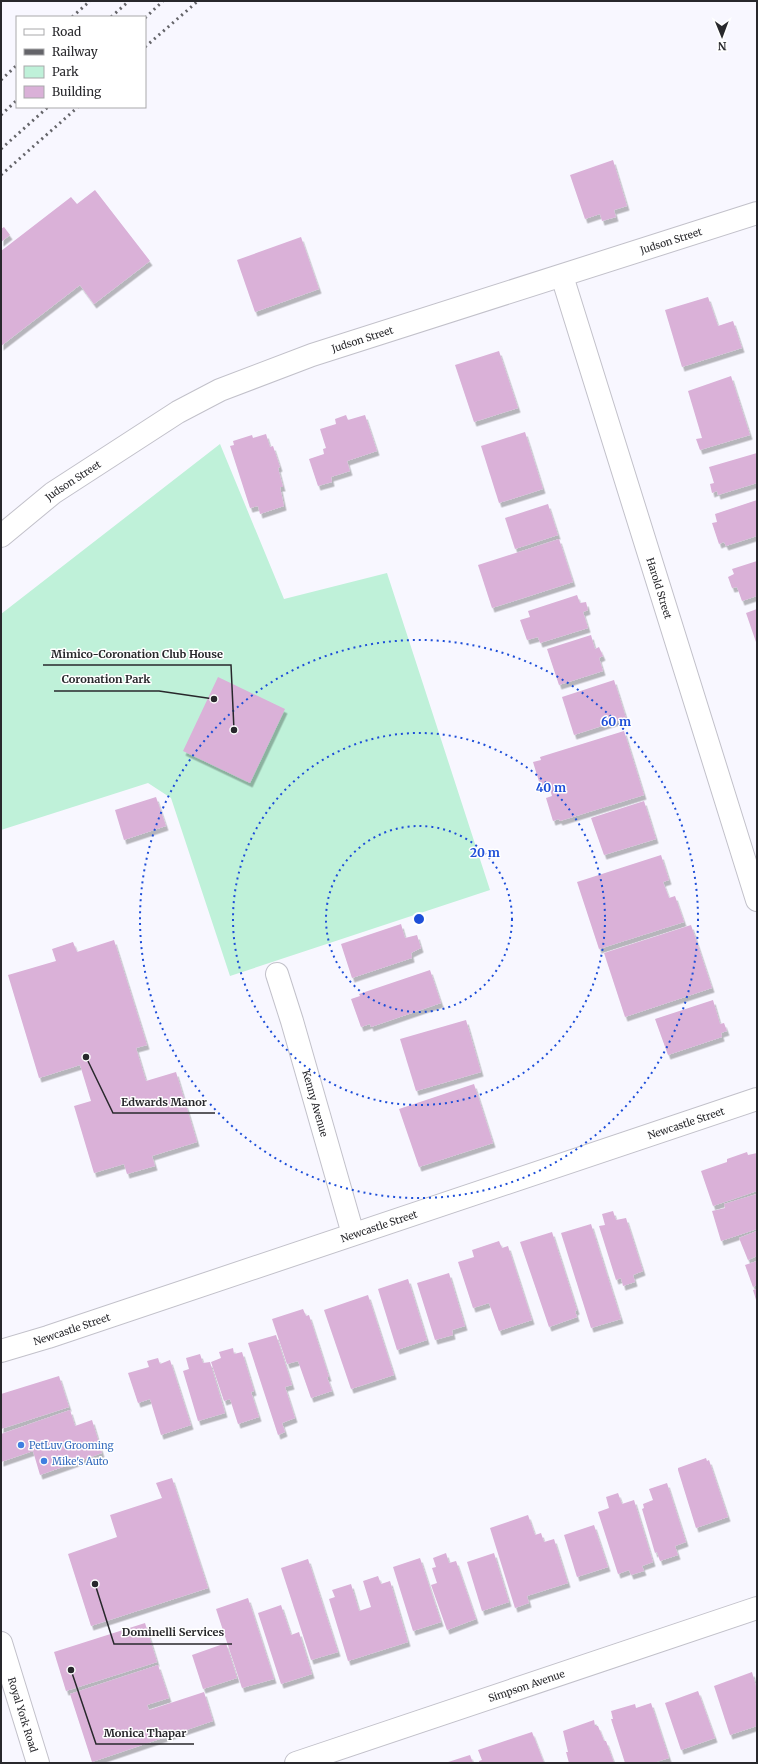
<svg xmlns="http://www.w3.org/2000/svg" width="758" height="1764" font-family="Merriweather,serif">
  <defs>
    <filter id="shadow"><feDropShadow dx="2.5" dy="4.5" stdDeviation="0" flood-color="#0004"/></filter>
  </defs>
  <rect width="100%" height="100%" fill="#f8f7ff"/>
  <polygon fill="#bff1d9" points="220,444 284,599 387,573 490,890 230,976 171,798 148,783 1,830 1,614"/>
  <g fill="#dab1d8" filter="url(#shadow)">
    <polygon points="613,160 627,206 614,210 616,217 602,221 600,214 585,219 570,175"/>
    <polygon points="95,190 150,261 94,304 80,285 1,346 1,251 71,197 77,204"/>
    <polygon points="4,227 10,235 1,242 1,229"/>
    <polygon points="301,237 319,289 255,312 237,260"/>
    <polygon points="708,297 718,326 733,321 742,348 682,367 665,310"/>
    <polygon points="499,351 518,408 474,422 455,365"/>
    <polygon points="731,376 750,435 700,450 696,439 702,438 688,391"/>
    <polygon points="346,415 348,420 365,415 377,451 347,461 350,471 331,477 332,482 318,486 309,459 324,454 323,449 326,448 320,429 336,424 335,419"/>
    <polygon points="525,432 543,489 499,503 481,446"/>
    <polygon points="266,434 270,447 273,446 280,467 278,468 283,487 280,487 284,506 260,514 258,506 250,508 230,446 234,445 233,441 252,435 253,438"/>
    <polygon points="757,453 757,483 718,495 717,491 712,493 710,484 714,483 709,467"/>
    <polygon points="757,500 757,536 726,546 724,542 719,544 712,523 717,522 715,514"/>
    <polygon points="548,504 558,535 515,549 505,518"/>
    <polygon points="559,539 573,582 492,608 478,565"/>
    <polygon points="757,561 757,596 742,601 737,587 732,588 728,577 734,574 732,569"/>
    <polygon points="577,595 580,603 586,602 588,610 583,612 588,628 540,643 538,637 527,640 520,620 530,617 528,611"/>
    <polygon points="757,609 757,645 746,613"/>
    <polygon points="591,635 595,649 599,647 603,656 599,658 603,671 559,685 547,649"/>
    <polygon points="218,677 285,709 250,783 183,751"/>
    <polygon points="614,680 626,718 574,735 562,697"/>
    <polygon points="624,731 644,795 560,821 559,819 553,821 546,798 552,796 549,786 541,788 533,762 541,760 540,757"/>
    <polygon points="156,797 166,826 124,840 115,810"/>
    <polygon points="644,801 656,839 604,855 591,818"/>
    <polygon points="661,855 669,880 663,882 669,898 675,896 684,922 599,949 577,882"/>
    <polygon points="401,924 405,938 417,935 421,948 411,953 412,958 352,978 341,944"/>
    <polygon points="691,925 712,988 625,1017 604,953"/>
    <polygon points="114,940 147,1045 136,1048 146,1081 176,1072 197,1142 152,1156 155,1166 127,1174 124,1164 94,1173 74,1106 91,1101 80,1065 39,1078 8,975 56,961 52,949 73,942 77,952"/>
    <polygon points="430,970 441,1003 371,1027 370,1024 361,1027 351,999 360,996 359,994"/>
    <polygon points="713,1000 720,1024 724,1023 727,1031 721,1033 722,1037 668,1055 655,1019"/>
    <polygon points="466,1020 481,1072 416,1091 400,1039"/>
    <polygon points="474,1084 493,1143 419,1167 399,1109"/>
    <polygon points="747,1152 748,1155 757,1153 757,1191 713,1206 701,1171 727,1162 727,1159"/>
    <polygon points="757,1194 757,1229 721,1241 712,1211 725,1208 724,1204"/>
    <polygon points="613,1211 616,1220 626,1218 643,1271 633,1275 635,1282 623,1286 621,1278 616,1280 599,1226 605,1225 602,1214"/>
    <polygon points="591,1224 621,1319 591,1328 561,1233"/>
    <polygon points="757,1231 757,1256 748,1260 739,1238"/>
    <polygon points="552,1232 577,1310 575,1311 577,1317 549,1327 520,1242"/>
    <polygon points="499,1241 502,1248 508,1246 532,1320 499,1331 489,1303 473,1308 458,1262 474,1257 472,1250"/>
    <polygon points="757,1261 757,1285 753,1287 745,1265"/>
    <polygon points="449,1273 465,1326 452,1330 453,1335 435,1340 417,1283"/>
    <polygon points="408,1279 427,1340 397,1350 378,1289"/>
    <polygon points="757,1289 757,1303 753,1290"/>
    <polygon points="368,1295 394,1375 351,1389 324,1310"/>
    <polygon points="303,1309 306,1316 309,1315 329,1377 327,1377 332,1391 311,1398 298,1361 287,1364 272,1319"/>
    <polygon points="276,1335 292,1385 285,1387 295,1418 282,1423 285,1432 278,1435 248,1343"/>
    <polygon points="233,1348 234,1354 242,1352 254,1391 251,1392 259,1417 238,1424 230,1399 224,1401 211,1362 221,1358 219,1352"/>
    <polygon points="200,1354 203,1363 210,1362 225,1413 198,1421 183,1371 189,1369 186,1358"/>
    <polygon points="158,1358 160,1364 170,1360 191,1425 161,1435 150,1399 138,1403 128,1373 149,1367 147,1361"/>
    <polygon points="59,1376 69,1407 1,1429 1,1394"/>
    <polygon points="70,1410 75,1426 92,1420 102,1453 40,1475 33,1451 1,1462 1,1434"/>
    <polygon points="706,1458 707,1461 709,1460 728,1517 696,1528 678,1470 678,1468"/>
    <polygon points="172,1478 208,1588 91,1626 68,1554 117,1537 110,1515 162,1498 156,1483"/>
    <polygon points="667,1483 686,1542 675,1546 678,1555 660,1561 657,1552 655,1553 642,1509 644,1508 643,1504 653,1500 649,1489"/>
    <polygon points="618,1493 622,1504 634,1500 653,1562 642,1566 644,1571 631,1575 629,1570 618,1574 598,1512 609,1508 606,1497"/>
    <polygon points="528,1515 535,1535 541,1533 544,1542 554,1539 568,1583 527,1596 529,1603 515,1608 490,1528"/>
    <polygon points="594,1525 608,1567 577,1577 564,1535"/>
    <polygon points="446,1553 449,1563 456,1561 476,1619 447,1630 431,1585 437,1583 432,1568 436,1567 433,1558"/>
    <polygon points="494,1553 509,1602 482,1611 467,1562"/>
    <polygon points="420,1558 441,1622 413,1631 393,1567"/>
    <polygon points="308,1559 338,1652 311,1660 281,1568"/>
    <polygon points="378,1576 381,1584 390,1581 408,1642 348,1661 329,1599 335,1597 332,1590 351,1584 359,1611 371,1607 363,1581"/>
    <polygon points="248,1598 274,1679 242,1688 216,1609"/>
    <polygon points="281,1605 291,1635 299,1632 312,1674 281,1684 258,1613"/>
    <polygon points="145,1623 157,1662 66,1691 54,1652"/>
    <polygon points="226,1643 237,1678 203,1689 192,1655"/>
    <polygon points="158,1665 169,1698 147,1705 149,1710 204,1692 213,1721 92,1762 70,1694"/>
    <polygon points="752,1672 757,1690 757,1726 730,1735 714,1686"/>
    <polygon points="698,1691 715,1738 681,1750 665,1703"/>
    <polygon points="651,1703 669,1758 653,1763 625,1763 611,1719 613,1719 611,1711 635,1704 636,1708"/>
    <polygon points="594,1720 595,1726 598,1726 604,1741 606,1741 614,1763 569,1763 566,1752 568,1752 563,1731"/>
    <polygon points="532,1732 544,1763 479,1763 479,1761 482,1760 478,1750"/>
    <polygon points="470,1755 473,1763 445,1763"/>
  </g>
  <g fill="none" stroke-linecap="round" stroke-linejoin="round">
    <defs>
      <g id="minor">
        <path id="s1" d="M562 276 757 900"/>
        <path id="s2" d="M277 974 292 1021 353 1234"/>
        <path id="s3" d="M1 1351 48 1337 757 1099"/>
        <path id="s4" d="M296 1763 757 1608"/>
      </g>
      <g id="tertiary">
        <path id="s5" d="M1 536 53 493 178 412 220 390 312 355 757 213"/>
      </g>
      <g id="secondary">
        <path id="s6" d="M1 1643 38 1763"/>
      </g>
    </defs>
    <use href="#minor" stroke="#c2c1ca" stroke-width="24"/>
    <use href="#tertiary" stroke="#c2c1ca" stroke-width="24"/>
    <use href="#secondary" stroke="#c2c1ca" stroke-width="24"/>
    <use href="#minor" stroke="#fff" stroke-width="22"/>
    <use href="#tertiary" stroke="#fff" stroke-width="22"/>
    <use href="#secondary" stroke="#fff" stroke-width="22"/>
    <g stroke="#646469" stroke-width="3" stroke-dasharray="2 4" stroke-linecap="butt">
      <polyline points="72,17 90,1"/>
      <polyline points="111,17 129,1"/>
      <polyline points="145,18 163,1"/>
      <polyline points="145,47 198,1"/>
      <polyline points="1,80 17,65"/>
      <polyline points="1,115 17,100"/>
      <polyline points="1,149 48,107"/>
      <polyline points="1,175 78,107"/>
    </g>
  </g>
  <g fill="none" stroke="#1d4ed8" stroke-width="2" stroke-dasharray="2 4">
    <circle cx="419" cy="919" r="93"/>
    <circle cx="419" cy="919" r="186"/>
    <circle cx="419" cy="919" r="279"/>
  </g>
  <g fill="#3f7fe0" stroke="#fff" stroke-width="1.5">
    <circle cx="21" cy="1445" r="4"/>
    <circle cx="44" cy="1461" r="4"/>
  </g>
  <g text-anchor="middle" stroke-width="3" stroke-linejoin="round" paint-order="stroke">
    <g font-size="10" fill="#28282c" stroke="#fff">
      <text dy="4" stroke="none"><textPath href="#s5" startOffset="739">Judson Street</textPath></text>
      <text dy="4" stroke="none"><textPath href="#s5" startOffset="415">Judson Street</textPath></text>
      <text dy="4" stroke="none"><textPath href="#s5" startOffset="91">Judson Street</textPath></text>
      <text dy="4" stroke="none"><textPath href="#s1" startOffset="327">Harold Street</textPath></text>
      <text dy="4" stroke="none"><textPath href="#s2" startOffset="135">Kenny Avenue</textPath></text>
      <text dy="4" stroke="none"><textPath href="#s3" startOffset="722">Newcastle Street</textPath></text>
      <text dy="4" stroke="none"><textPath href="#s3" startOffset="398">Newcastle Street</textPath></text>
      <text dy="4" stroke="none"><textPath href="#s3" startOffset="74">Newcastle Street</textPath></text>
      <text dy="4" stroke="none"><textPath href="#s4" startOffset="243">Simpson Avenue</textPath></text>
      <text dy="4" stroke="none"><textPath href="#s6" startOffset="75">Royal York Road</textPath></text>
    </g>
    <g font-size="10" fill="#366cbe" stroke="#fff" text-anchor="start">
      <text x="29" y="1449">PetLuv Grooming</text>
      <text x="52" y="1465">Mike's Auto</text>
    </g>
  </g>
  <circle cx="419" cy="919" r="6" fill="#1d4ed8" stroke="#fff" stroke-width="2"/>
  <g font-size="12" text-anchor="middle" font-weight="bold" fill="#1d4ed8" stroke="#fff" stroke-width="3" stroke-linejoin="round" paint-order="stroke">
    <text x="616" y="726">60 m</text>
    <text x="551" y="792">40 m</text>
    <text x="485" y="857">20 m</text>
  </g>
  <path fill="none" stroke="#28282c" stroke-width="1.5" d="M234 730L231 665H43M214 699L159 691H54M86 1057L113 1113H215M95 1584L114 1644H232M71 1670L96 1744H194"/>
  <g fill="#28282c" stroke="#fff" stroke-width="1.5">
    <circle cx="234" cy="730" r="4"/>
    <circle cx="214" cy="699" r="4"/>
    <circle cx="86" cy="1057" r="4"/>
    <circle cx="95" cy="1584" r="4"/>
    <circle cx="71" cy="1670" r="4"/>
  </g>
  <g font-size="11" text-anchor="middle" font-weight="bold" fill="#28282c" stroke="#fff" stroke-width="3" stroke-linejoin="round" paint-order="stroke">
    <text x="137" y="658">Mimico-Coronation Club House</text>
    <text x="106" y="683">Coronation Park</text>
    <text x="164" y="1106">Edwards Manor</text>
    <text x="173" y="1636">Dominelli Services</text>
    <text x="145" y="1737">Monica Thapar</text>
  </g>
  <rect width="758" height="1764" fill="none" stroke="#28282c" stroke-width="4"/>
  <rect x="16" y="16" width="130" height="92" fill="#ffffff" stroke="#a9a9ab"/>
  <rect x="24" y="29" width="20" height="6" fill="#ffffff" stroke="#a9a9ab"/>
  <text x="52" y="36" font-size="12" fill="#28282c">Road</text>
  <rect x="24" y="49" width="20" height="6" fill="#646469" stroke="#a9a9ab"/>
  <text x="52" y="56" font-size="12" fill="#28282c">Railway</text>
  <rect x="24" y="66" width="20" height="12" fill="#bff1d9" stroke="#a9a9ab"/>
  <text x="52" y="76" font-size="12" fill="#28282c">Park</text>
  <rect x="24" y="86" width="20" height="12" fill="#dab1d8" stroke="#a9a9ab"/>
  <text x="52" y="96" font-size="12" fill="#28282c">Building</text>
  <g transform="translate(722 36) rotate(179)" stroke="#ffffff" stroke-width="3" paint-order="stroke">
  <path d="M0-3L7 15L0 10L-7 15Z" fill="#28282c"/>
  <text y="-6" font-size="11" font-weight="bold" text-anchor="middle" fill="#28282c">N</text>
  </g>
</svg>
